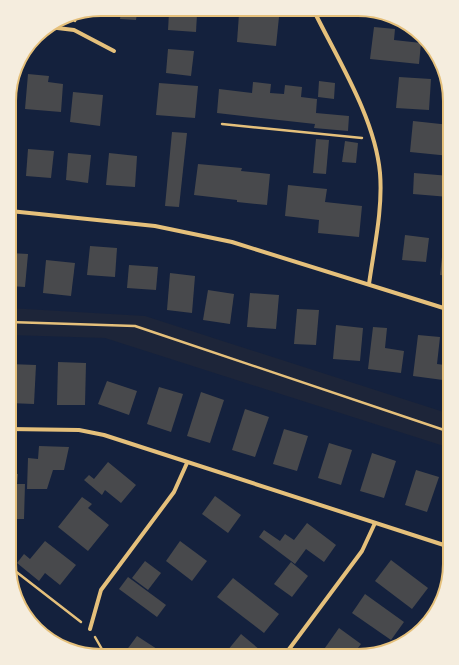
<svg xmlns="http://www.w3.org/2000/svg" width="459" height="665" font-family="Spectral,serif">
  <rect width="100%" height="100%" fill="#14213d"/>
  <polygon fill="#1d2539" points="9,308 145,316 450,414 450,448 105,338 9,335"/>
  <g fill="#48494c">
    <polygon points="350,10 370,10 385,16 350,13"/>
    <polygon points="190,12 197,14 196,32 168,30 169,13"/>
    <polygon points="121,13 137,13 136,20 120,19"/>
    <polygon points="87,14 103,14 102,16"/>
    <polygon points="239,14 279,17 276,46 237,42"/>
    <polygon points="374,27 395,29 394,40 421,43 419,64 370,59"/>
    <polygon points="168,49 194,51 191,76 166,73"/>
    <polygon points="28,74 49,76 48,82 63,84 61,112 25,109"/>
    <polygon points="399,77 431,79 429,110 396,108"/>
    <polygon points="319,81 335,83 334,99 318,97"/>
    <polygon points="253,82 271,84 270,93 284,94 285,85 302,87 301,97 317,99 316,113 349,116 348,131 314,128 315,124 217,113 219,89 252,93"/>
    <polygon points="159,83 198,86 195,118 156,115"/>
    <polygon points="73,92 103,95 100,126 70,122"/>
    <polygon points="413,121 450,125 450,156 410,152"/>
    <polygon points="172,132 187,133 179,207 165,206"/>
    <polygon points="316,139 329,140 326,174 313,173"/>
    <polygon points="345,141 358,143 356,163 342,162"/>
    <polygon points="10,147 13,148 11,167 10,167"/>
    <polygon points="28,149 54,151 51,178 26,176"/>
    <polygon points="68,153 91,155 88,183 66,180"/>
    <polygon points="109,153 137,156 135,187 106,185"/>
    <polygon points="198,164 242,168 241,171 270,174 267,205 237,202 237,200 194,195"/>
    <polygon points="414,173 450,176 449,197 413,194"/>
    <polygon points="288,185 327,189 325,202 362,206 359,237 318,233 319,220 285,216"/>
    <polygon points="405,235 429,238 426,262 402,260"/>
    <polygon points="444,239 450,239 450,276 440,275"/>
    <polygon points="90,246 117,248 115,277 87,275"/>
    <polygon points="10,253 28,254 25,287 9,286"/>
    <polygon points="46,260 75,263 71,296 43,293"/>
    <polygon points="129,265 158,267 156,290 127,288"/>
    <polygon points="170,273 195,276 192,313 167,310"/>
    <polygon points="208,290 234,294 230,324 203,320"/>
    <polygon points="250,293 279,295 276,329 247,327"/>
    <polygon points="297,309 319,310 316,345 294,344"/>
    <polygon points="336,325 363,328 360,361 333,359"/>
    <polygon points="373,327 387,328 385,348 404,351 401,373 368,369"/>
    <polygon points="418,335 440,337 437,364 445,365 443,380 413,376"/>
    <polygon points="58,362 86,363 85,405 57,405"/>
    <polygon points="9,364 36,365 34,404 9,403"/>
    <polygon points="107,381 137,391 129,415 98,404"/>
    <polygon points="159,387 183,394 171,432 147,424"/>
    <polygon points="201,392 224,400 210,443 187,436"/>
    <polygon points="245,409 269,417 255,457 232,450"/>
    <polygon points="284,429 308,436 297,471 273,464"/>
    <polygon points="329,443 352,450 341,485 318,478"/>
    <polygon points="39,446 69,447 64,470 53,470 47,489 27,489 28,458 38,459"/>
    <polygon points="372,453 396,461 384,498 360,491"/>
    <polygon points="108,462 136,485 121,503 105,490 102,495 84,480 89,475 94,479"/>
    <polygon points="416,470 439,477 427,512 405,505"/>
    <polygon points="9,474 18,474 17,484 25,484 24,519 16,519 17,501 9,500"/>
    <polygon points="215,496 241,515 228,533 202,514"/>
    <polygon points="82,497 92,504 88,508 109,525 88,551 58,527"/>
    <polygon points="307,523 336,545 324,562 306,549 295,564 259,537 264,530 280,541 285,534 294,540"/>
    <polygon points="45,541 76,565 60,585 45,573 39,581 17,563 24,554 30,559"/>
    <polygon points="180,541 207,561 192,581 166,561"/>
    <polygon points="391,560 428,588 412,609 375,581"/>
    <polygon points="145,561 161,573 148,590 132,578"/>
    <polygon points="291,562 308,576 292,597 274,584"/>
    <polygon points="128,577 166,605 157,617 119,589"/>
    <polygon points="233,578 279,614 264,633 217,597"/>
    <polygon points="365,594 404,622 391,640 352,613"/>
    <polygon points="339,628 361,644 352,656 322,656 320,655"/>
    <polygon points="42,632 51,639 45,637"/>
    <polygon points="241,634 266,655 266,656 223,656"/>
    <polygon points="137,636 157,649 153,655 123,655"/>
  </g>
  <g fill="none" stroke-linecap="round" stroke-linejoin="round">
    <g stroke="#e5c07b" stroke-width="2.5">
      <polyline points="75,21 76,14"/>
      <polyline points="222,124 362,138"/>
      <polyline points="9,322 135,326 450,432"/>
      <polyline points="10,567 81,622"/>
      <polyline points="95,637 103,651 109,655"/>
    </g>
    <g stroke="#e5c07b" stroke-width="4">
      <path d="M314 11C338 60 375 118 380 173 383 209 374 248 369 284"/>
      <polyline points="49,27 74,30 114,51"/>
      <polyline points="10,211 155,226 232,242 450,310"/>
      <polyline points="9,429 79,430 104,435 450,547"/>
      <polyline points="90,629 101,590 174,492 187,463"/>
      <polyline points="284,656 362,551 375,523"/>
    </g>
  </g>
  <path d="M0 0H459V665H0ZM101 16H358A85 85 0 0 1 443 101V564A85 85 0 0 1 358 649H101A85 85 0 0 1 16 564V101A85 85 0 0 1 101 16Z" fill="#f5edde" fill-rule="evenodd"/>
  <path fill="none" stroke="#e5c07b" stroke-width="2" d="M101 16H358A85 85 0 0 1 443 101V564A85 85 0 0 1 358 649H101A85 85 0 0 1 16 564V101A85 85 0 0 1 101 16Z"/>
</svg>
